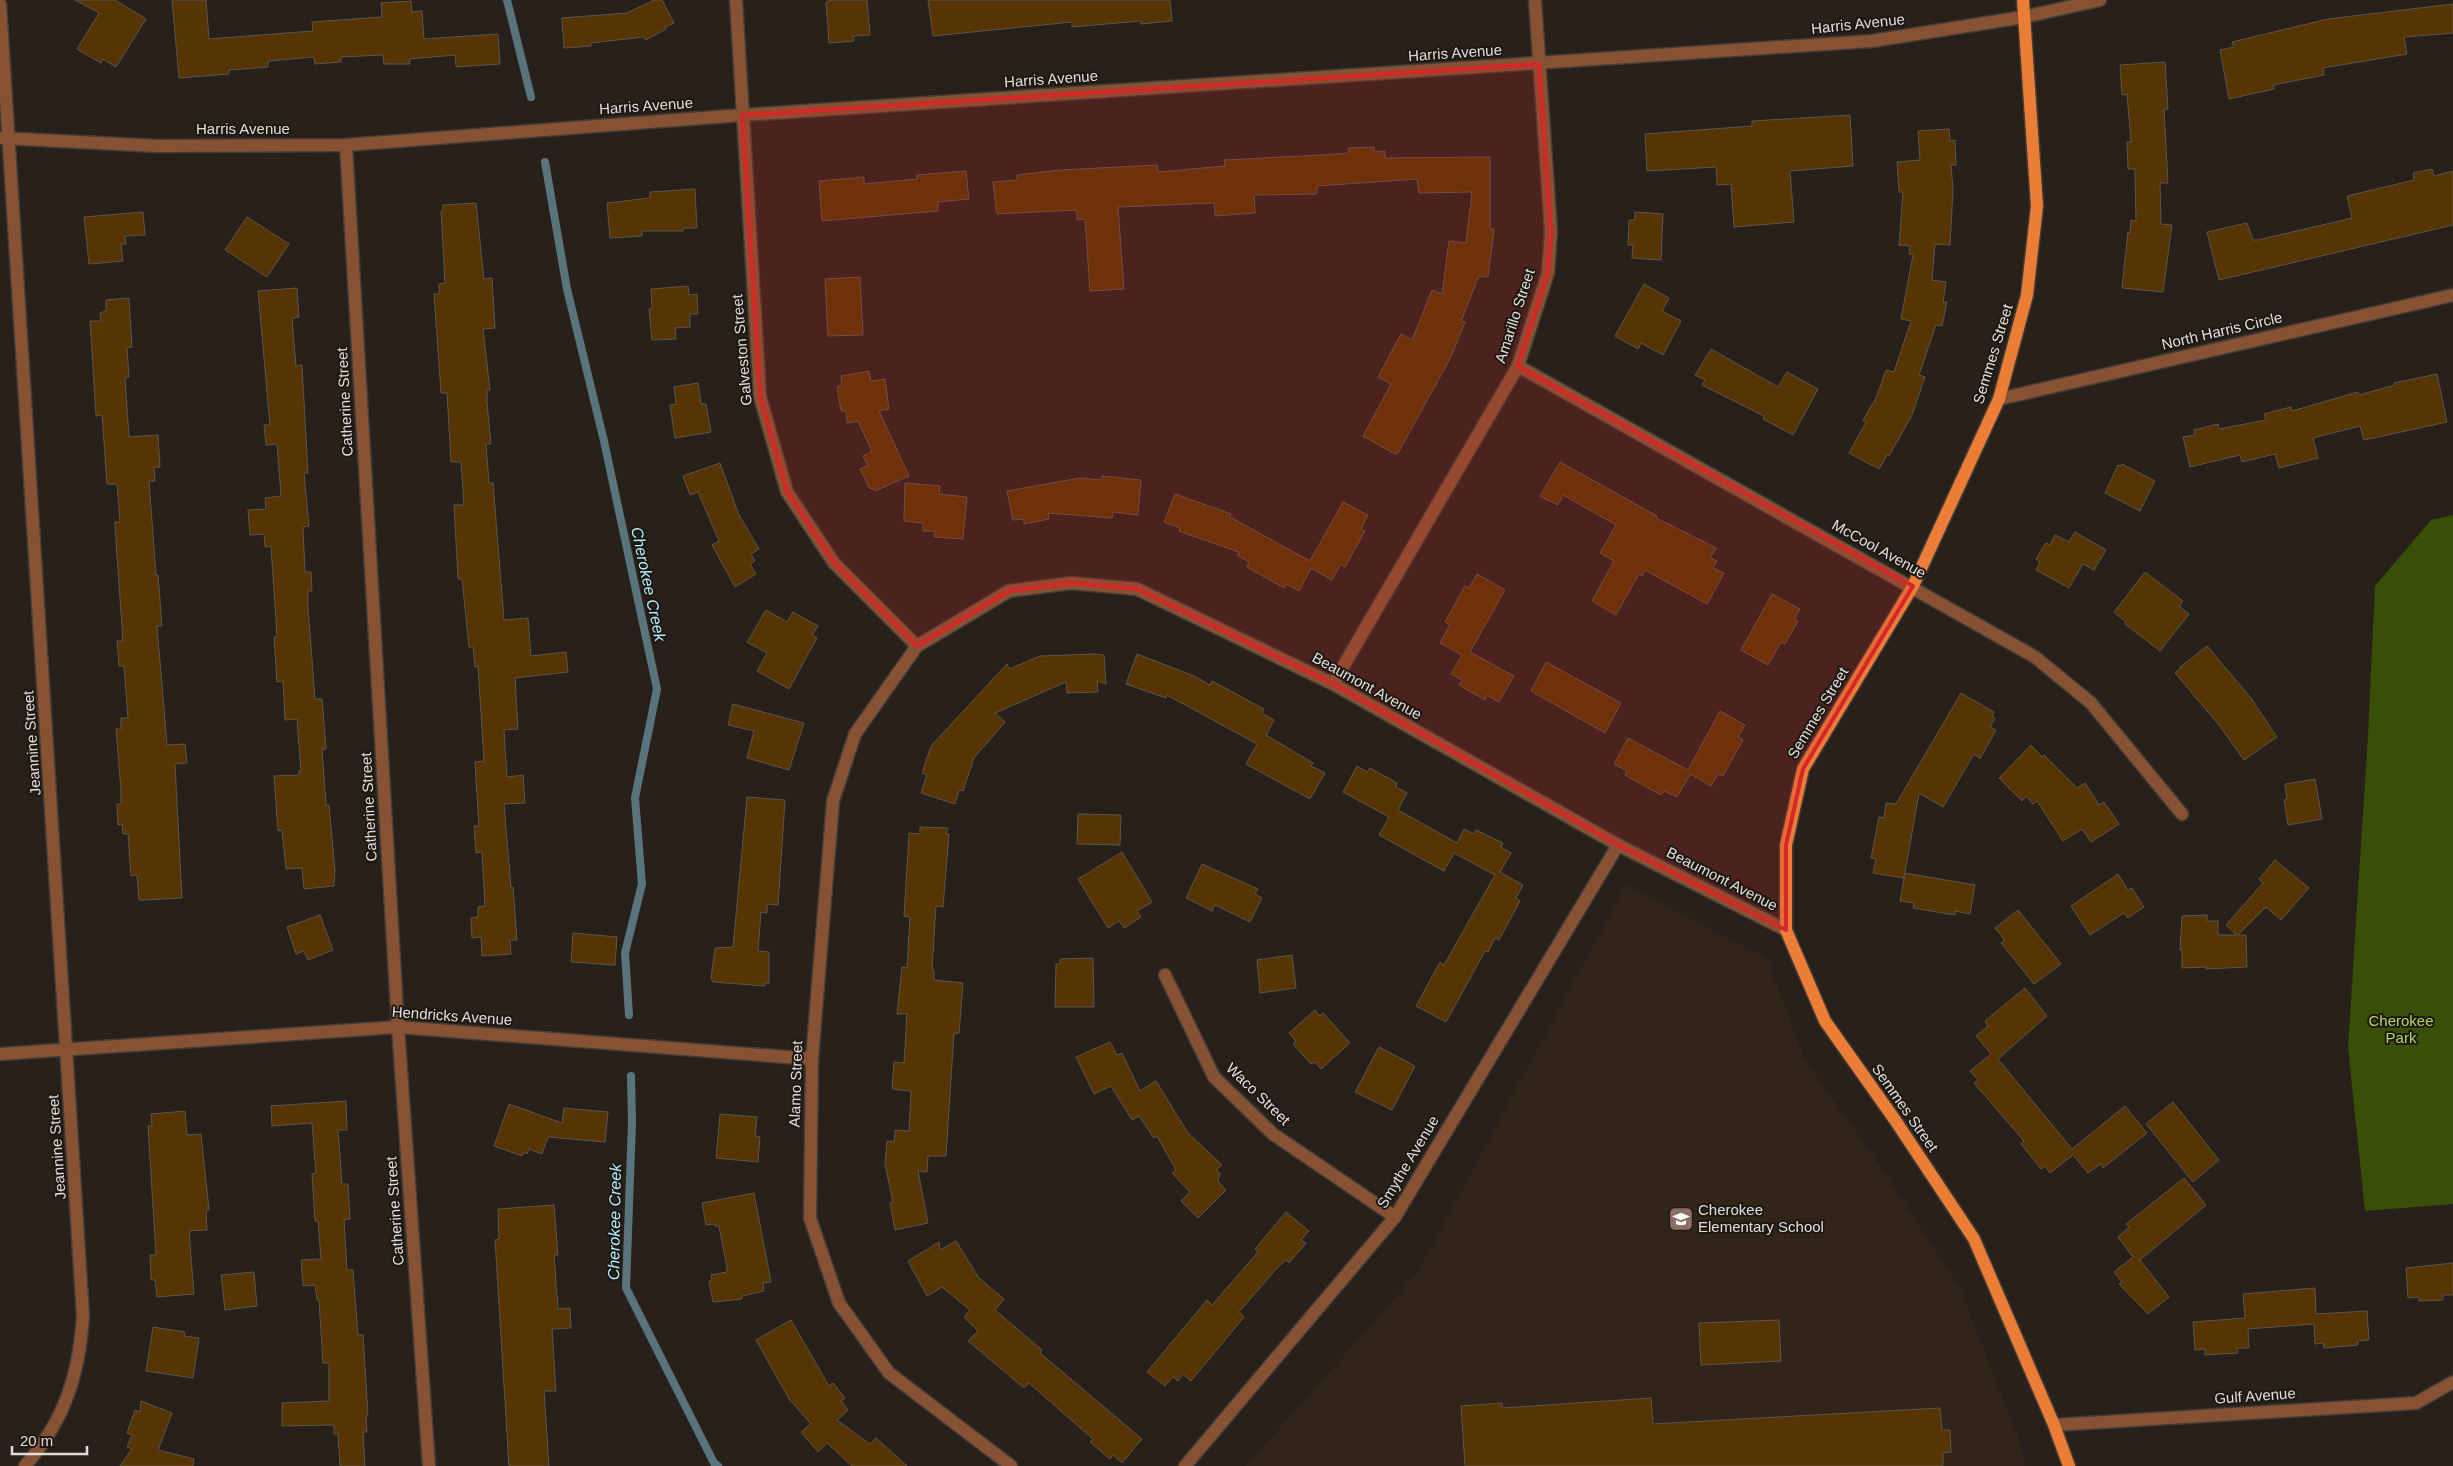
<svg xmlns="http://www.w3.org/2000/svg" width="2453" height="1466" font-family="Helvetica,sans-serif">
  <rect width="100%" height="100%" fill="#28211b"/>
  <polygon fill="#31251a" points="1626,885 1767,958 1804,1058 1880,1166 1959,1286 2017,1434 2025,1466 1246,1466 1418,1272"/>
  <polygon fill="#394e06" points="2453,515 2453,1204 2365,1211 2348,1047 2368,735 2375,586 2431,520"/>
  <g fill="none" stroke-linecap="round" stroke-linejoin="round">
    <g stroke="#59757b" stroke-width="8">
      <polyline points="507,0 531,97"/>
      <polyline points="545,162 567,289 604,441 657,689 635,798 642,884 625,953 629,1015"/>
      <polyline points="631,1076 632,1123 626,1288 714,1463 718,1466"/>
    </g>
  </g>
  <g fill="#563403" stroke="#5c554d">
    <polygon points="75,0 115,0 146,19 116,67 103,59 101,63 77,49 99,13"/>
    <polygon points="172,0 206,0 209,39 313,31 312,22 382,17 381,3 411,1 412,12 422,11 424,39 498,34 500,64 456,67 455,55 409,59 410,64 384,64 383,55 341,57 341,62 315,64 314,57 268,61 268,67 229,70 229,74 179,78"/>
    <polygon points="654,0 662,0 674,23 665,27 666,29 646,40 644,37 591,43 591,46 564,48 562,18 627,13"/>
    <polygon points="832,0 867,0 870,35 853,36 854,41 829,43 826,2"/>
    <polygon points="928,0 1170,0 1172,21 1141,24 1141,21 1072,27 1072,22 933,36"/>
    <polygon points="2453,4 2453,33 2404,37 2407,54 2323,68 2324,75 2273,85 2274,89 2229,99 2220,50 2234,47 2232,42 2328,19"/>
    <polygon points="2165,62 2168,109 2164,109 2168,183 2160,183 2161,224 2172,225 2163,292 2122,288 2128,232 2130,233 2131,220 2136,221 2135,169 2128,169 2127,142 2131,142 2127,94 2122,95 2120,65"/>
    <polygon points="1850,115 1853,166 1790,171 1794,222 1734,227 1731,184 1717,185 1716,167 1647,171 1645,134 1752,126 1752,121"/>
    <polygon points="1949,129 1950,141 1955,140 1956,165 1951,165 1953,190 1950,245 1935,244 1932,280 1946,282 1943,302 1947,302 1942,326 1936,325 1919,375 1925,377 1912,415 1889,456 1887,455 1879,469 1849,453 1866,422 1863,420 1876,398 1886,370 1894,372 1911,321 1901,319 1913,255 1909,254 1910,246 1899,245 1903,192 1899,192 1897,162 1920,160 1918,131"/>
    <polygon points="1374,147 1374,152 1385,151 1385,158 1490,157 1490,229 1494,229 1488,277 1479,276 1461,321 1465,322 1451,357 1398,453 1395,454 1363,436 1391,384 1378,377 1401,334 1412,340 1432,290 1442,294 1449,241 1466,243 1472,192 1419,193 1417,179 1317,186 1317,194 1254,195 1255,213 1215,216 1214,203 1118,207 1124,289 1090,291 1085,219 1077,220 1077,210 997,214 996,208 993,182 1017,180 1017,175 1060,170 1157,165 1158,172 1225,166 1224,160 1323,155 1349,153 1348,148"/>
    <polygon points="2432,169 2434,176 2453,171 2453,225 2219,280 2207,232 2247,223 2253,240 2258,240 2352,218 2347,196 2414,180 2413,173"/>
    <polygon points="966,171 969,199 938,202 938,211 822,221 819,181 864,177 864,184 917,179 917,175"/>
    <polygon points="695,189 697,228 683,228 683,231 642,231 642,236 610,238 607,203 650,198 650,192"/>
    <polygon points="476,203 484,279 492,278 495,328 483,329 490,390 487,390 487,402 491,444 486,444 489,483 493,483 504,620 528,618 531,656 566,652 568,672 515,678 518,729 504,730 507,777 523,775 525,803 504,804 511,888 513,887 517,940 510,940 511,954 482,956 481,937 472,938 471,918 478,917 478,907 485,906 482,852 476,853 474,826 479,826 475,762 484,761 478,666 475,667 473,647 469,647 462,579 458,579 454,505 464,505 461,462 451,462 447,393 441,393 434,294 439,294 439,284 445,283 441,211 443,211 443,205"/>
    <polygon points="143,212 145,235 125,236 126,244 121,244 123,261 89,264 84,217"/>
    <polygon points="1635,212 1663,214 1661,260 1632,258 1633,245 1628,245 1629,220 1635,220"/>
    <polygon points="247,217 289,244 267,277 225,250"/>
    <polygon points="860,277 863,335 828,336 825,279"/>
    <polygon points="1644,284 1669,298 1662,311 1681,321 1663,355 1641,343 1638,349 1615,336"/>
    <polygon points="688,286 689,295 697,294 698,314 690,314 690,327 675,328 676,339 652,340 649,309 652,308 651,289"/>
    <polygon points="297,288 299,317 292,318 296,366 302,365 308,473 304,473 309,526 303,527 305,572 311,572 312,591 308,591 308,608 315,699 322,699 326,749 322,749 326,805 329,805 335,871 334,886 304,889 302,868 286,869 282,830 278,831 274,776 299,775 299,771 301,771 297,719 285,720 283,681 277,682 274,637 277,637 271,546 265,547 264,534 250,535 248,510 266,509 265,498 281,496 277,444 266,445 264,425 270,425 258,291"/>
    <polygon points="129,298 132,347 127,348 129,377 125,378 129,437 158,435 160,467 154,467 155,481 149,481 156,575 158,575 162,626 157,626 167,745 185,744 187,763 175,764 182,898 143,900 139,900 137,875 131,876 128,834 123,834 122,824 118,825 117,804 121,804 121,790 116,729 121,729 121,718 128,718 124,666 119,666 117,641 123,641 115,527 115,522 120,522 117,484 107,484 102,415 96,416 90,321 101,321 100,313 106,311 106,300"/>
    <polygon points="1711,349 1778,387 1787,372 1818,389 1793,435 1763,419 1764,416 1702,385 1705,380 1695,375"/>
    <polygon points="869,371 871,381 885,379 889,409 879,411 909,476 875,491 873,488 870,489 860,469 868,466 863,456 872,452 858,421 847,423 846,411 841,411 837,387 842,386 841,376"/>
    <polygon points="2437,374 2447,422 2364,440 2360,426 2313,438 2318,458 2279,468 2275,454 2242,462 2240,455 2190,467 2183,437 2195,435 2194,430 2218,424 2219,429 2266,420 2264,414 2291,407 2292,411 2358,392 2359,395 2395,385 2394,383"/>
    <polygon points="698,383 701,404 706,404 711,432 675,438 670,405 676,404 674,387"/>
    <polygon points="1560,462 1657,516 1656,518 1716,548 1710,558 1717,561 1713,568 1724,573 1707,604 1645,570 1642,576 1639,574 1616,615 1592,601 1614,561 1600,553 1616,525 1563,495 1558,505 1540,496"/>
    <polygon points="720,463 739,515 759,549 751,554 755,561 750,564 756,574 735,587 712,545 719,541 698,492 690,495 683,476"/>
    <polygon points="2122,464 2155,481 2140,511 2105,493 2118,465 2121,466"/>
    <polygon points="1102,476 1141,480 1138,515 1113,512 1112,518 1048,513 1049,519 1024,524 1024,519 1013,520 1007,491 1080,478 1102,480"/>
    <polygon points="905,483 940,486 939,494 967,497 963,539 934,537 935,531 923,531 923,523 904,521"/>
    <polygon points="1175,494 1231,514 1230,517 1310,561 1343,502 1368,515 1361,529 1365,531 1345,567 1341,564 1332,580 1311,568 1299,591 1286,584 1284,588 1247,567 1249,562 1237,555 1239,552 1179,531 1180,528 1164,522"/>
    <polygon points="2075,532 2106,550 2094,570 2083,564 2069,588 2036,570 2040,562 2036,559 2046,543 2050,545 2055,535 2069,542"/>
    <polygon points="2145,572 2183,601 2179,606 2189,614 2160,651 2125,624 2126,622 2114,612"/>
    <polygon points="1477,574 1505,590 1470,652 1514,676 1499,702 1487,695 1485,700 1459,685 1462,680 1451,674 1462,655 1440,643 1450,625 1445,622 1465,586 1469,588"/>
    <polygon points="1772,594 1800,609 1794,619 1798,621 1785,644 1781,642 1768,665 1741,650"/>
    <polygon points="766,610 787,622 793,612 818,626 812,635 817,638 789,689 757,671 767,653 747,642"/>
    <polygon points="2207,646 2251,698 2277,737 2244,760 2219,725 2175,673 2181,668 2180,667"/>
    <polygon points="1095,654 1104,655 1106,684 1097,681 1098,692 1067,693 1066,682 995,713 1005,722 974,758 963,791 959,790 955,804 921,793 927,775 922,773 931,746 1007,664 1009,669 1040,656"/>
    <polygon points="1137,654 1194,676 1210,685 1212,681 1264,709 1262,713 1274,720 1266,735 1313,763 1311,766 1325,773 1310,799 1246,764 1257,744 1167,695 1166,698 1126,684"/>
    <polygon points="1546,662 1621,703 1605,733 1531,691"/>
    <polygon points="1961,693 1994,712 1992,716 1995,718 1990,727 1996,730 1980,759 1974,754 1943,807 1919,793 1904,878 1873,873 1876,859 1871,858 1879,817 1884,818 1886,803 1896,804"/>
    <polygon points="733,704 804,723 789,770 747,758 754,731 728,725"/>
    <polygon points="1720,711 1745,725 1738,737 1743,740 1730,763 1723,776 1718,774 1711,786 1690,774 1677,797 1664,791 1661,795 1625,775 1627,771 1614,764 1628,738 1688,770"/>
    <polygon points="2031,745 2042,757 2044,755 2077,788 2085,783 2099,805 2104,802 2119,824 2091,842 2082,829 2063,841 2037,801 2033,804 2026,796 2022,801 1999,778"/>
    <polygon points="1357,766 1367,772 1370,768 1397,783 1396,787 1407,793 1398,810 1457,843 1464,829 1474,834 1476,830 1503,843 1501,847 1511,853 1500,872 1523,885 1516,898 1520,901 1499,940 1495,938 1488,952 1485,951 1446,1022 1416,1006 1440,962 1444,965 1495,875 1454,853 1444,871 1379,835 1389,817 1343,792"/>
    <polygon points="2315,779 2322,819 2288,825 2284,800 2287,799 2285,784"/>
    <polygon points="747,797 785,800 778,905 767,904 767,913 761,912 758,951 769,952 769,983 765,983 765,986 713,982 711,978 715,948 733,947"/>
    <polygon points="1078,814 1121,815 1120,845 1077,844"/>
    <polygon points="920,827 948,828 946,834 949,834 943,907 936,906 932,969 934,970 934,980 963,983 959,1033 954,1033 946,1156 928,1156 927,1172 918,1171 928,1223 895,1230 890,1203 893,1202 885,1164 887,1141 894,1142 895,1130 909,1131 911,1091 892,1089 894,1062 904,1063 907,1014 897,1014 902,967 907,968 910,917 904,916 909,833 920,834"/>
    <polygon points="1122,852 1152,902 1137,911 1141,917 1124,928 1119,921 1108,928 1078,879"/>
    <polygon points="2275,860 2309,888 2281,920 2266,907 2238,935 2246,935 2247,967 2206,969 2206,967 2182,968 2182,950 2180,950 2182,916 2207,915 2207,921 2218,921 2218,935 2237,935 2226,925 2263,883 2259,879"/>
    <polygon points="1202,864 1258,889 1255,894 1262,898 1250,922 1215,905 1212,911 1186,898"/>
    <polygon points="1905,873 1975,885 1970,914 1955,911 1955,915 1913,908 1914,903 1900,901"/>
    <polygon points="2118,874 2128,890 2132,888 2144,907 2128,918 2124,913 2090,935 2071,906"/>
    <polygon points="2018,910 2061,964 2034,984 2001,943 2005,940 1995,928"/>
    <polygon points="320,915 333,950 308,960 304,951 296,954 287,927"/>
    <polygon points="573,933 617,937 615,965 571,962"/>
    <polygon points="1292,955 1296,988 1260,993 1257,960"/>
    <polygon points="1093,958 1094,1007 1055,1007 1056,964 1060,964 1060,959"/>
    <polygon points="2025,988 2047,1016 1998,1059 2072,1149 2125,1106 2147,1133 2103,1168 2100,1164 2088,1173 2073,1155 2050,1173 2045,1166 2041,1169 2021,1144 2024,1141 1974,1083 1978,1080 1970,1071 1991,1054 1976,1036 1988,1026 1985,1021"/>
    <polygon points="1315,1010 1320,1016 1323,1013 1350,1043 1321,1069 1315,1062 1311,1064 1293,1044 1296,1041 1289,1033"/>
    <polygon points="1110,1042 1117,1055 1122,1053 1140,1091 1156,1081 1188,1133 1222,1165 1216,1170 1220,1173 1218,1181 1226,1190 1198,1218 1181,1201 1190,1192 1172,1173 1176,1170 1157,1136 1154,1138 1139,1116 1132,1120 1111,1086 1094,1094 1076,1057"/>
    <polygon points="1379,1047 1415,1066 1392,1110 1355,1092"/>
    <polygon points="346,1101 347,1130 338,1130 342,1184 348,1184 350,1219 344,1220 347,1270 353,1270 358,1335 363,1335 368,1415 366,1415 367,1432 363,1432 365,1466 340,1466 338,1434 334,1434 334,1425 282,1426 282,1403 329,1401 329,1363 323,1363 319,1300 317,1300 315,1285 303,1286 301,1260 321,1259 318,1221 315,1221 312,1174 316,1173 312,1123 272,1126 271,1106"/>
    <polygon points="2173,1102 2219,1160 2193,1182 2146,1124"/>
    <polygon points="509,1104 562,1123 564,1108 608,1112 605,1142 548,1137 542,1154 529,1149 527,1154 524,1152 522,1156 494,1146"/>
    <polygon points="185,1111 187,1135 201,1134 209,1210 206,1210 207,1230 189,1231 194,1294 157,1297 155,1280 151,1280 150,1255 156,1255 148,1126 152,1126 151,1114"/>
    <polygon points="720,1114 757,1117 755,1136 760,1137 758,1162 716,1158"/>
    <polygon points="2184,1178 2206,1205 2140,1260 2169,1297 2148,1314 2119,1284 2122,1282 2114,1272 2133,1257 2118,1237 2129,1227 2126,1224"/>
    <polygon points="754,1193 771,1282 763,1283 764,1291 742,1296 742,1299 713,1302 709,1281 712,1280 711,1275 727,1272 727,1268 719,1226 715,1226 715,1224 706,1225 702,1203"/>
    <polygon points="554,1205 558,1255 554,1255 558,1309 570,1308 571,1328 552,1329 556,1391 544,1391 549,1466 509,1466 495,1240 499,1239 498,1209"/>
    <polygon points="1286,1212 1309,1231 1301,1240 1306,1243 1289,1263 1286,1260 1277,1268 1239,1312 1244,1317 1191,1381 1183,1374 1178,1381 1173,1377 1165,1386 1147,1372 1207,1300 1212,1305 1258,1252 1255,1249"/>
    <polygon points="956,1241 979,1278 1004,1299 995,1310 1042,1350 1040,1353 1142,1439 1122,1463 1113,1455 1110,1459 1090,1442 1093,1439 1029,1383 1024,1388 968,1341 978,1331 964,1317 970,1310 942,1287 927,1296 908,1261 939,1242 940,1250"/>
    <polygon points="2453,1263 2453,1295 2443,1295 2443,1300 2419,1301 2419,1297 2408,1298 2406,1268"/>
    <polygon points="254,1272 257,1306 225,1310 221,1275"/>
    <polygon points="2315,1288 2316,1314 2367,1311 2369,1340 2358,1341 2358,1345 2324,1348 2323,1343 2315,1344 2314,1324 2248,1329 2249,1348 2237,1348 2238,1353 2205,1355 2205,1349 2195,1350 2193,1322 2245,1318 2243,1294"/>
    <polygon points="791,1320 829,1386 833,1383 845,1398 841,1401 848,1410 837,1420 870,1444 876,1438 907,1466 852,1466 827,1443 818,1452 801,1432 811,1424 789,1399 756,1340"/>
    <polygon points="1779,1320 1781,1361 1701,1365 1699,1323"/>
    <polygon points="153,1327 185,1332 184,1336 199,1338 193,1378 146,1371"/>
    <polygon points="1651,1398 1653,1424 1940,1408 1942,1430 1950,1430 1951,1452 1943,1453 1943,1466 1465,1466 1461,1406 1502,1403 1502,1408"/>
    <polygon points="141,1401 172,1413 158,1450 194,1459 193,1466 120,1466 132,1449 127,1447 132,1435 127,1433 135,1410 140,1412"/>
  </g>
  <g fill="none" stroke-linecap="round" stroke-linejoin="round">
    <defs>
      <g id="minor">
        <polyline points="736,0 760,397 787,492 834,563 917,646"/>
        <path d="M0 4 83 1316C79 1375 65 1420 25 1466"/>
        <polyline points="0,138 158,146 346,145 742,115 1872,41 2024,17 2100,0"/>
        <polyline points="346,145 398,1027 429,1466"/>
        <polyline points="1518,366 2035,657 2091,703 2182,814"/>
        <polyline points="1999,399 2453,295"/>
        <polyline points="1333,684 1518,366 1548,273 1551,232 1535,0"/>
        <polyline points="1165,975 1214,1077 1273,1134 1395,1217"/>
        <polyline points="0,1054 398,1027 812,1059"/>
        <polyline points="2054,1425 2416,1403 2453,1382"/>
        <polyline points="1011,1466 889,1373 839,1303 810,1218 812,1059 833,801 855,734 917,646 1009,591 1071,583 1137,589 1333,684 1618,845 1786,930"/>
        <polyline points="1185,1466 1395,1217 1618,845"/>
      </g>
      <polyline id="major" points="2023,0 2037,206 2027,295 1999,399 1913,586 1803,769 1786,845 1786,930 1825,1021 1895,1120 1974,1239 2054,1425 2069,1466"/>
    </defs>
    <use href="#minor" stroke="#423b36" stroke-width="15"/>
    <use href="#major" stroke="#423b36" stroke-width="15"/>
    <use href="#minor" stroke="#875233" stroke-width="12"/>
    <use href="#major" stroke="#eb7d36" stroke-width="12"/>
  </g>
  <path fill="#d62828" fill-opacity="0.2" stroke="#d62828" stroke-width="4" stroke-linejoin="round" d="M1539 64 1551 232 1548 273 1518 366 1913 586 1803 769 1786 845V930L1618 845 1333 684 1137 589 1071 583 1009 591 917 646 834 563 787 492 760 397 742 115Z"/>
  <defs>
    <symbol id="school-square" viewBox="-11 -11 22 22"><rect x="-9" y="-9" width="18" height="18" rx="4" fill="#8d6e63" stroke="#1e1812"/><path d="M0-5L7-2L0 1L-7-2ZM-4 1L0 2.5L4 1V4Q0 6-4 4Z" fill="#fff"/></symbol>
  </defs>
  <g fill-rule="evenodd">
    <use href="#school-square" x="1667" y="1205" width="28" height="28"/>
  </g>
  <g text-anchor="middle" stroke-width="4" stroke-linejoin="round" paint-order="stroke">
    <g font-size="15" fill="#e2ddd9" stroke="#1e1812">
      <text transform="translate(1858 24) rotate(-6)" y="5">Harris Avenue</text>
      <text transform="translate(1455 53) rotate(-4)" y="5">Harris Avenue</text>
      <text transform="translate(1051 79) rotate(-4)" y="5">Harris Avenue</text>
      <text transform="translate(646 106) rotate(-4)" y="5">Harris Avenue</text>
      <text x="243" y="134">Harris Avenue</text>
      <text transform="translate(1515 316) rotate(-72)" y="5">Amarillo Street</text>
      <text transform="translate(2222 331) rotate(-13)" y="5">North Harris Circle</text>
      <text transform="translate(742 350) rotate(-95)" y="5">Galveston Street</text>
      <text transform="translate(1993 354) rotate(-73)" y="5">Semmes Street</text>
      <text transform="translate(345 402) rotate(-93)" y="5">Catherine Street</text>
      <text transform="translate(1879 549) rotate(29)" y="5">McCool Avenue</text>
      <text transform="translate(1367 686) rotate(29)" y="5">Beaumont Avenue</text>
      <text transform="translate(1818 713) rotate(-59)" y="5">Semmes Street</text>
      <text transform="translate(32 743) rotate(-94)" y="5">Jeannine Street</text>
      <text transform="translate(369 807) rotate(-93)" y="5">Catherine Street</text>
      <text transform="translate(1722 879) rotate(27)" y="5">Beaumont Avenue</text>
      <text transform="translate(452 1016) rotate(4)" y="5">Hendricks Avenue</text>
      <text transform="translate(796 1084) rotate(-88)" y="5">Alamo Street</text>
      <text transform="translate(1258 1094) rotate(44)" y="5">Waco Street</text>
      <text transform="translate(1905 1108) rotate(55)" y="5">Semmes Street</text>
      <text transform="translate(57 1147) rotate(-94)" y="5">Jeannine Street</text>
      <text transform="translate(1408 1162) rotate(-59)" y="5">Smythe Avenue</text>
      <text transform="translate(395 1211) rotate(-94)" y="5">Catherine Street</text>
      <text transform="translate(2255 1396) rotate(-4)" y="5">Gulf Avenue</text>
    </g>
    <g font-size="15" fill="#b0db62" stroke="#1e1812">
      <text x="2401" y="1026">Cherokee<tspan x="2401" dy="17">Park</tspan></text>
    </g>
    <g font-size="15" fill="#e2ddd9" stroke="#1e1812" text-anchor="start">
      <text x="1698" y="1215">Cherokee<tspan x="1698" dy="17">Elementary School</tspan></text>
    </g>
    <g font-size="16" font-style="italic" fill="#b2edfd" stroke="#1e1812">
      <text transform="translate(649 584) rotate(78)" y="6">Cherokee Creek</text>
      <text transform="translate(614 1222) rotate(-89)" y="6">Cherokee Creek</text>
    </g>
  </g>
  <path d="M12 1446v8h75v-8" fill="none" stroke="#e2ddd9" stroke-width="2.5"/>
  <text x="20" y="1446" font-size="15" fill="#e2ddd9" stroke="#1e1812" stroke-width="4" paint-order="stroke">20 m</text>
</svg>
